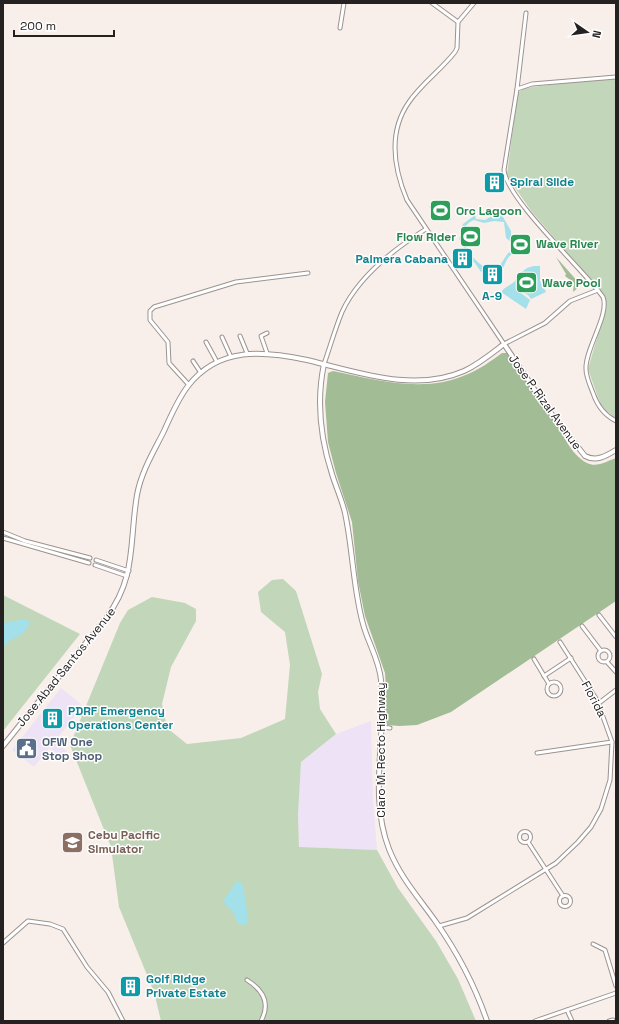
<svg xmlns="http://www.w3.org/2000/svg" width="619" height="1024" font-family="'Space Grotesk',sans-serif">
  <rect width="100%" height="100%" fill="#f8efeb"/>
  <g fill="#eee2f6">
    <polygon points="61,688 83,706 55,741 67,751 62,757 49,748 34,767 12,750"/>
    <polygon points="371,721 373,800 377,850 299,847 298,815 301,762 336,734"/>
  </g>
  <g fill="#c2d6b9">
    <polygon points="599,79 616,79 616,419 601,406 588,369 605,310 605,302 601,292 532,212 511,182 507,174 517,97 518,93 524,88"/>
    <polygon points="283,579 296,591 322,674 318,692 320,709 336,734 301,762 298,815 299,847 377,850 398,888 436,941 458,979 476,1021 161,1021 154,992 119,907 111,847 70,745 120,623 128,610 152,597 185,603 196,609 196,621 171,667 162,704 167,728 187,744 241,738 285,719 290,665 285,632 261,612 258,592 272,580"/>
    <polygon points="3,595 80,634 3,731"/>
  </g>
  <g fill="#a2bc95">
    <polygon points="556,257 579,283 579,287 573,292 574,283 565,276 566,274"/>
    <path d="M502 353H507C523 375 539 396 553 419 563 433 570 454 587 463 597 468 607 461 616 458V601L451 712 417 725 399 726 387 725 385 720 386 688 385 673 365 616 358 581 352 522 336 473 328 442 325 402 328 373 333 371C378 380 424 394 468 374 480 369 491 361 502 353Z"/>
  </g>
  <g fill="#a3e0e9" fill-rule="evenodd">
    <path d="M434 202C445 202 450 210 451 220L444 218 442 214 438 216 429 207Z"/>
    <path d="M503 214V217L511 231V238L521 242V246L519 250 523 252 522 254C504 250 508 266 498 274L481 272 475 263 470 259 459 239 463 224 475 215 476 219 485 220 492 216ZM474 220 484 223 494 221 504 222 506 238 512 243 519 245 517 249 508 253 497 270C478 273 446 231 474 220Z"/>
    <path d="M534 266H540V281L546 292 531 299 528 295 517 290 530 300 526 309 501 292C505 287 509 286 514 282 521 275 522 268 534 266Z"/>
    <path d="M26 619 30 622C23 641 12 634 3 648V623Z"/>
    <polygon points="236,882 240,882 243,885 248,917 247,923 243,925 238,924 234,914 223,901"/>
  </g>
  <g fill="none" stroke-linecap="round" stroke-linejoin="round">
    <defs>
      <g id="minor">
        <polyline points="432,3 458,22"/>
        <path d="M474 3 458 22 457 48 455 52C441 70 421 84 409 102 388 132 394 169 407 200L504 344 545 323 570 301 598 290"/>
        <polyline points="340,28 344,3"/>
        <path d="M616 77 532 84 517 89 504 170C507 200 583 269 603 297 610 314 585 349 586 369 586 377 590 385 593 393 597 405 604 415 616 421"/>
        <polyline points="517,89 526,13"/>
        <polyline points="240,336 247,353"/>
        <polyline points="222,337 231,357"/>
        <polyline points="206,342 217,362"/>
        <polyline points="267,353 261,336 267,333"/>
        <polyline points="193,361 201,373"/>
        <path d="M324 364C330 347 335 329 342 312 358 277 394 249 426 229"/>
        <polyline points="189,385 169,363 168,342 150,320 150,311 154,307 236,282 308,273"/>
        <polyline points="3,532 25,541 90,558"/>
        <polyline points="3,538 89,563"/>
        <polyline points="96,560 129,571"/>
        <polyline points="95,565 127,576"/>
        <polyline points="599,615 616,637"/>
        <polyline points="582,626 601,651"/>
        <circle cx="604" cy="656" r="6"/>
        <polyline points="534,659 549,684"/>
        <polyline points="607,662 616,672"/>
        <polyline points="544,676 571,658"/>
        <circle cx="554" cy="689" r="7"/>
        <polyline points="599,703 616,690"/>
        <polyline points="381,727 390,728"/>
        <polyline points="537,753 612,742"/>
        <circle cx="525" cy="837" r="5.5"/>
        <polyline points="528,842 563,896"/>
        <circle cx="565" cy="901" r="5.5"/>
        <polyline points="439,926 467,918 556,863 578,842 591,827 601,809 610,780 612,742 597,700 560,642"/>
        <polyline points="3,943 28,921 50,924 63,929 87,967 108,992 123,1021"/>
        <polyline points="593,944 605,950 616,986"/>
        <path d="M247 980C263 990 271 1003 261 1021"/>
        <polyline points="567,1010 572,1021"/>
        <polyline points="535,1021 616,993"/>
        <polyline points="609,1021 613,1020"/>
      </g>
      <g id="secondary">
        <path d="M324 364C316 402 320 437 332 474 336 487 342 500 345 513 353 550 353 588 363 624 368 643 379 659 381 680 387 736 368 795 389 849 400 877 419 898 436 922 457 952 475 986 487 1021"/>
        <path d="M3 746 106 618C137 577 129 542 137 495 141 472 154 451 164 431 171 415 178 399 188 386 219 346 264 351 307 360 358 372 414 393 464 371 479 364 491 354 504 344L546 407 585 456C596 462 606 456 616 450"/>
      </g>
    </defs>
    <use href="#minor" stroke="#9c9390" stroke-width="5"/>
    <use href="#secondary" stroke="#9c9390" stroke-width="6"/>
    <use href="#minor" stroke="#fff" stroke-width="3"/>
    <use href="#secondary" stroke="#fff" stroke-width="4"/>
  </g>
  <defs>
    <symbol id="building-square" viewBox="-11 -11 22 22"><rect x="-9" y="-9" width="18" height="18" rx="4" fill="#0f9aa8" stroke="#fefefe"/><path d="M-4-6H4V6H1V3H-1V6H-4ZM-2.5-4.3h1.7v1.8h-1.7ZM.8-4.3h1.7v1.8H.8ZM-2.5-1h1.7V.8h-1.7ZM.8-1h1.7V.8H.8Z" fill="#fff"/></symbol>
    <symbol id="stadium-square" viewBox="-11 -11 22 22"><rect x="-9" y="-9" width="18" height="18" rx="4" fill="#2e9e5b" stroke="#fefefe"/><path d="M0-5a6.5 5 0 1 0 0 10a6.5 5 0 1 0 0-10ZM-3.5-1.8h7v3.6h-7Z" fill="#fff"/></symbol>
    <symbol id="civic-square" viewBox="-11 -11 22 22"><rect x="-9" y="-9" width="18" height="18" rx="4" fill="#5c6f8a" stroke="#fefefe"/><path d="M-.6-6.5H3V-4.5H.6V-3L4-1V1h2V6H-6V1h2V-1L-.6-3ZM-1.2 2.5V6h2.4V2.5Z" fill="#fff"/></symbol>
    <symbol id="school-square" viewBox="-11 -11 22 22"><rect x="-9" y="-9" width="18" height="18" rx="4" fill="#8d6e63" stroke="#fefefe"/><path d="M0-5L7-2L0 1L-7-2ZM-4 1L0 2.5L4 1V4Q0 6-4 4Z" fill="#fff"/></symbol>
  </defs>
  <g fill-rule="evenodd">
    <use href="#building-square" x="482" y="170" width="25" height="25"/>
    <use href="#stadium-square" x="428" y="198" width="25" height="25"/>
    <use href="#stadium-square" x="458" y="224" width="25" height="25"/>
    <use href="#stadium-square" x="508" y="232" width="25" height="25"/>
    <use href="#building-square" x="450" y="246" width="25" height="25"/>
    <use href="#building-square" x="480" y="262" width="25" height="25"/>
    <use href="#stadium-square" x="514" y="270" width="25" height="25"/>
    <use href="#building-square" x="40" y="706" width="25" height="25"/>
    <use href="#civic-square" x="14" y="736" width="25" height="25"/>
    <use href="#school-square" x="60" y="830" width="25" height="25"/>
    <use href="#building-square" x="118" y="974" width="25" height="25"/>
  </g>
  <g text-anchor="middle" stroke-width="3" stroke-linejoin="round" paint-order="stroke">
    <g font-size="12" font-weight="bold" fill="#0d838f" stroke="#fefefe" text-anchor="start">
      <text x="510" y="186">Spiral Slide</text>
      <text x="448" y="263" text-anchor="end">Palmera Cabana</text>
      <text x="492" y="300" text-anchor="middle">A-9</text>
      <text x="68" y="715">PDRF Emergency<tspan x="68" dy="14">Operations Center</tspan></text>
      <text x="146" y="983">Golf Ridge<tspan x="146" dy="14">Private Estate</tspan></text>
    </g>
    <g font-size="12" font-weight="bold" fill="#27864d" stroke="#fefefe" text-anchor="start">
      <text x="456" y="215">Orc Lagoon</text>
      <text x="456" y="241" text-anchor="end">Flow Rider</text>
      <text x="536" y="248">Wave River</text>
      <text x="542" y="287">Wave Pool</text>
    </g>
    <g font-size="12" fill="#252120" stroke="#fefefe">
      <text transform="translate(545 402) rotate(54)" y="4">Jose P. Rizal Avenue</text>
      <text transform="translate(66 667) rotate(-51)" y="4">Jose Abad Santos Avenue</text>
      <text transform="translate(594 699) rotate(62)" y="4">Florida</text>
      <text transform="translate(381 750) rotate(-90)" y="4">Claro M. Recto Highway</text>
    </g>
    <g font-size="12" font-weight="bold" fill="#4e5e75" stroke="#fefefe" text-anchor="start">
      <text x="42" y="746">OFW One<tspan x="42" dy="14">Stop Shop</tspan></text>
    </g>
    <g font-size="12" font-weight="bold" fill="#785e54" stroke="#fefefe" text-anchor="start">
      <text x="88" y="839">Cebu Pacific<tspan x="88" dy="14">Simulator</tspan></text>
    </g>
  </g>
  <rect width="619" height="1024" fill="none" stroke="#252120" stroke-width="8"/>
  <g transform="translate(587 32) rotate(103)" stroke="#fefefe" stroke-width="3" paint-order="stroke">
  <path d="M0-3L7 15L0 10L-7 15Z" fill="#252120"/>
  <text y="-6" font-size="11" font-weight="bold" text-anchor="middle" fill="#252120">N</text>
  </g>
  <path d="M14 30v6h100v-6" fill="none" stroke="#252120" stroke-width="2"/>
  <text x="20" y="30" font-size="12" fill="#252120" stroke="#fefefe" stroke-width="3" paint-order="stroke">200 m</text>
</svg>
